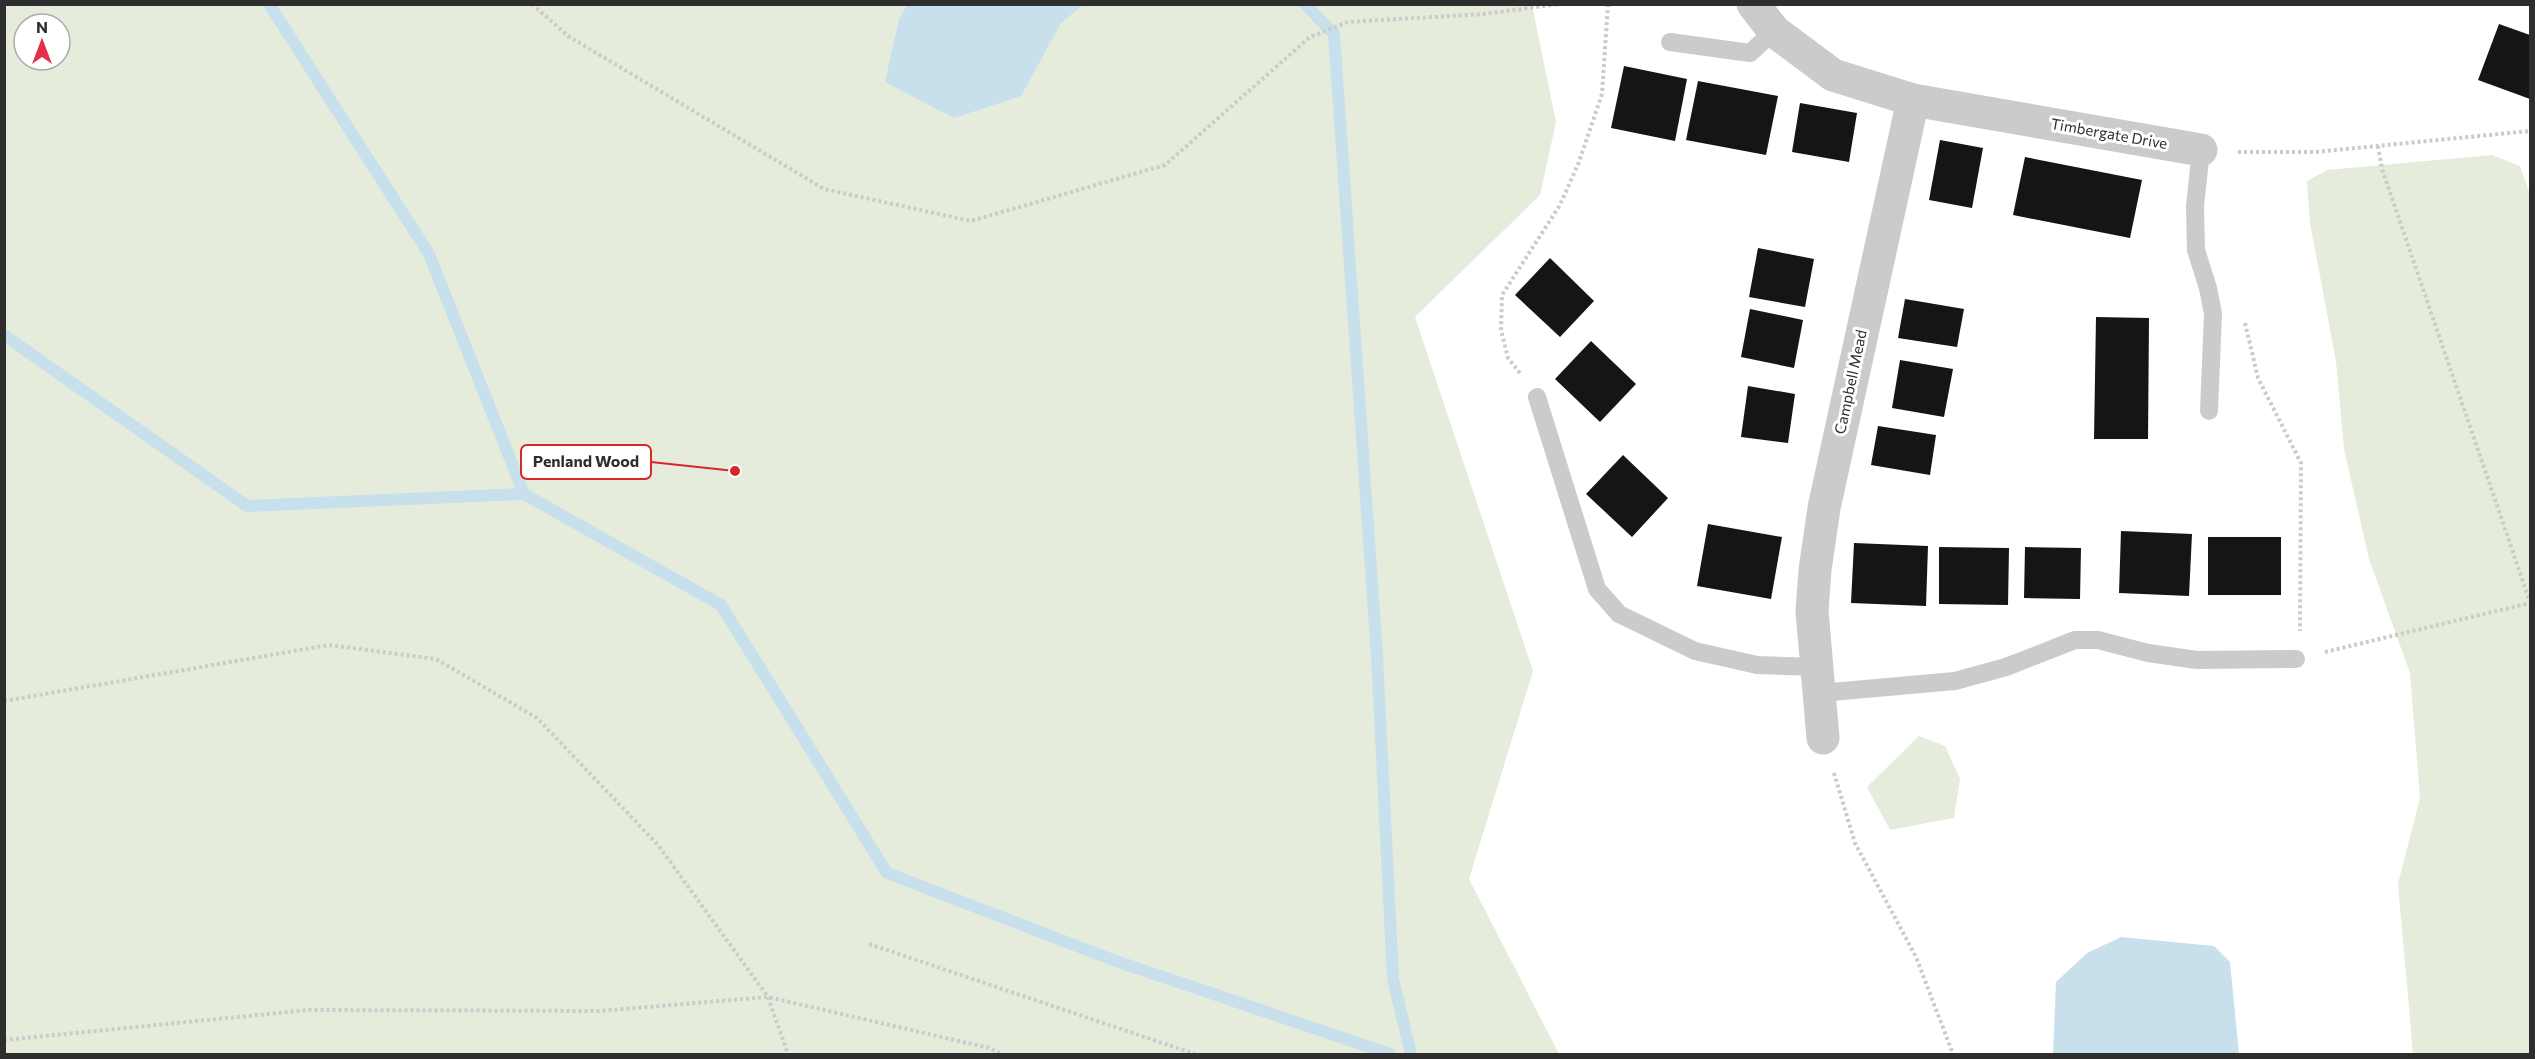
<svg xmlns="http://www.w3.org/2000/svg" width="2535" height="1059" font-family="Commissioner,sans-serif">
  <rect width="100%" height="100%" fill="#fff"/>
  <g fill="#e5ecdc" fill-rule="evenodd">
    <path d="M5 5H1532L1556 122 1540 195 1415 317 1533 671 1469 879 1559 1054H5ZM24 24H60V60H24Z"/>
    <polygon points="2492,155 2520,166 2530,194 2530,1054 2413,1054 2398,884 2420,798 2410,673 2369,559 2344,449 2336,361 2310,223 2307,181 2327,170"/>
    <polygon points="1919,736 1945,746 1960,779 1954,818 1890,830 1867,787"/>
  </g>
  <g fill="#c8e0eb">
    <polygon points="907,5 907,4 1083,5 1061,23 1021,96 954,118 885,82 899,19"/>
    <polygon points="2121,937 2214,946 2230,962 2239,1054 2053,1054 2056,982 2087,953"/>
  </g>
  <g fill="none" stroke-linecap="round" stroke-linejoin="round">
    <g stroke="#c8e0eb" stroke-width="12">
      <polyline points="269,4 429,254 524,494 721,605 887,873 1113,960 1390,1054"/>
      <polyline points="1305,4 1334,34 1377,656 1393,979 1411,1054"/>
      <polyline points="4,335 247,506 524,494"/>
    </g>
  </g>
  <g fill="#151515">
    <polygon points="2499,24 2530,35 2530,99 2478,80"/>
    <polygon points="1624,66 1687,79 1675,141 1611,128"/>
    <polygon points="1698,81 1778,96 1766,155 1686,140"/>
    <polygon points="1800,103 1857,113 1849,162 1792,152"/>
    <polygon points="1940,140 1983,148 1972,208 1929,200"/>
    <polygon points="2025,157 2142,180 2130,238 2013,215"/>
    <polygon points="1758,248 1814,259 1805,307 1749,297"/>
    <polygon points="1550,258 1594,301 1560,337 1515,295"/>
    <polygon points="1905,299 1964,309 1957,347 1898,338"/>
    <polygon points="1750,309 1803,320 1794,368 1741,357"/>
    <polygon points="2096,317 2149,318 2148,439 2094,439"/>
    <polygon points="1591,341 1636,384 1600,422 1555,379"/>
    <polygon points="1900,360 1953,369 1944,417 1892,408"/>
    <polygon points="1748,386 1795,394 1788,443 1741,437"/>
    <polygon points="1878,426 1936,435 1930,475 1871,465"/>
    <polygon points="1623,455 1668,498 1632,537 1586,494"/>
    <polygon points="1708,524 1782,537 1771,599 1697,586"/>
    <polygon points="2121,531 2192,534 2189,596 2119,593"/>
    <rect x="2208" y="537" width="73" height="58"/>
    <polygon points="1854,543 1928,546 1926,606 1851,603"/>
    <polygon points="1939,547 2009,548 2008,605 1939,604"/>
    <polygon points="2025,547 2081,548 2080,599 2024,598"/>
  </g>
  <g fill="none" stroke-linecap="round" stroke-linejoin="round">
    <g stroke="#cbcbcb" stroke-width="4" stroke-dasharray="3 3" stroke-linecap="butt">
      <polyline points="532,4 568,36 824,189 971,221 1165,165 1310,37 1348,22 1484,14 1559,4"/>
      <polyline points="2378,146 2382,169 2530,602"/>
      <polyline points="2238,152 2315,152 2530,131"/>
      <polyline points="2245,323 2258,378 2301,463 2300,631"/>
      <polyline points="1520,373 1508,358 1501,330 1502,295 1560,205 1579,162 1602,94 1608,4"/>
      <polyline points="2325,652 2530,603"/>
      <polyline points="4,701 329,645 436,659 537,718 658,845 768,997 788,1054"/>
      <polyline points="1834,773 1855,843 1916,957 1953,1054"/>
      <polyline points="869,944 1195,1054"/>
      <polyline points="4,1040 309,1010 599,1011 768,997 989,1048 1002,1054"/>
    </g>
    <g stroke="#cbcbcb" stroke-width="18">
      <polyline points="1670,42 1750,53 1774,31"/>
      <polyline points="2201,150 2195,206 2196,250 2208,288 2213,314 2209,411"/>
      <polyline points="1537,397 1597,589 1619,614 1695,651 1757,665 1817,667"/>
      <polyline points="1820,693 1955,681 2006,667 2075,640 2098,640 2148,653 2197,660 2296,659"/>
    </g>
    <g stroke="#cbcbcb" stroke-width="33">
      <polyline points="1753,4 1774,31 1833,75 1913,100 2201,150"/>
      <polyline points="1823,738 1812,611 1815,570 1824,508 1913,100"/>
    </g>
  </g>
  <g text-anchor="middle" stroke-width="6" stroke-linejoin="round" paint-order="stroke">
    <g font-size="15" fill="#2e2e2e" stroke="#fff">
      <text transform="translate(2109 134) rotate(10)" y="5">Timbergate Drive</text>
      <text transform="translate(1851 382) rotate(-78)" y="5">Campbell Mead</text>
    </g>
  </g>
  <path fill="none" stroke="#d62828" stroke-width="2" d="M735 471L651 462"/>
  <circle fill="#d62828" stroke="#fff" stroke-width="2" cx="735" cy="471" r="6"/>
  <rect fill="#fff" stroke="#d62828" stroke-width="2" x="521" y="445" width="130" height="34" rx="6"/>
  <g font-size="16" text-anchor="middle" font-weight="bold" fill="#2e2e2e">
    <text x="586" y="467">Penland Wood</text>
  </g>
  <rect width="2535" height="1059" fill="none" stroke="#2e2e2e" stroke-width="12"/>
  <g transform="translate(42 42)"><circle r="28" fill="#ffffff" stroke="#ababab" stroke-width="1.5"/>
  <path d="M0-4.5L10 22L0 15L-10 22Z" fill="#e4314a"/>
  <text y="-9" font-size="16" font-weight="bold" text-anchor="middle" fill="#2e2e2e">N</text>
  </g>
</svg>
